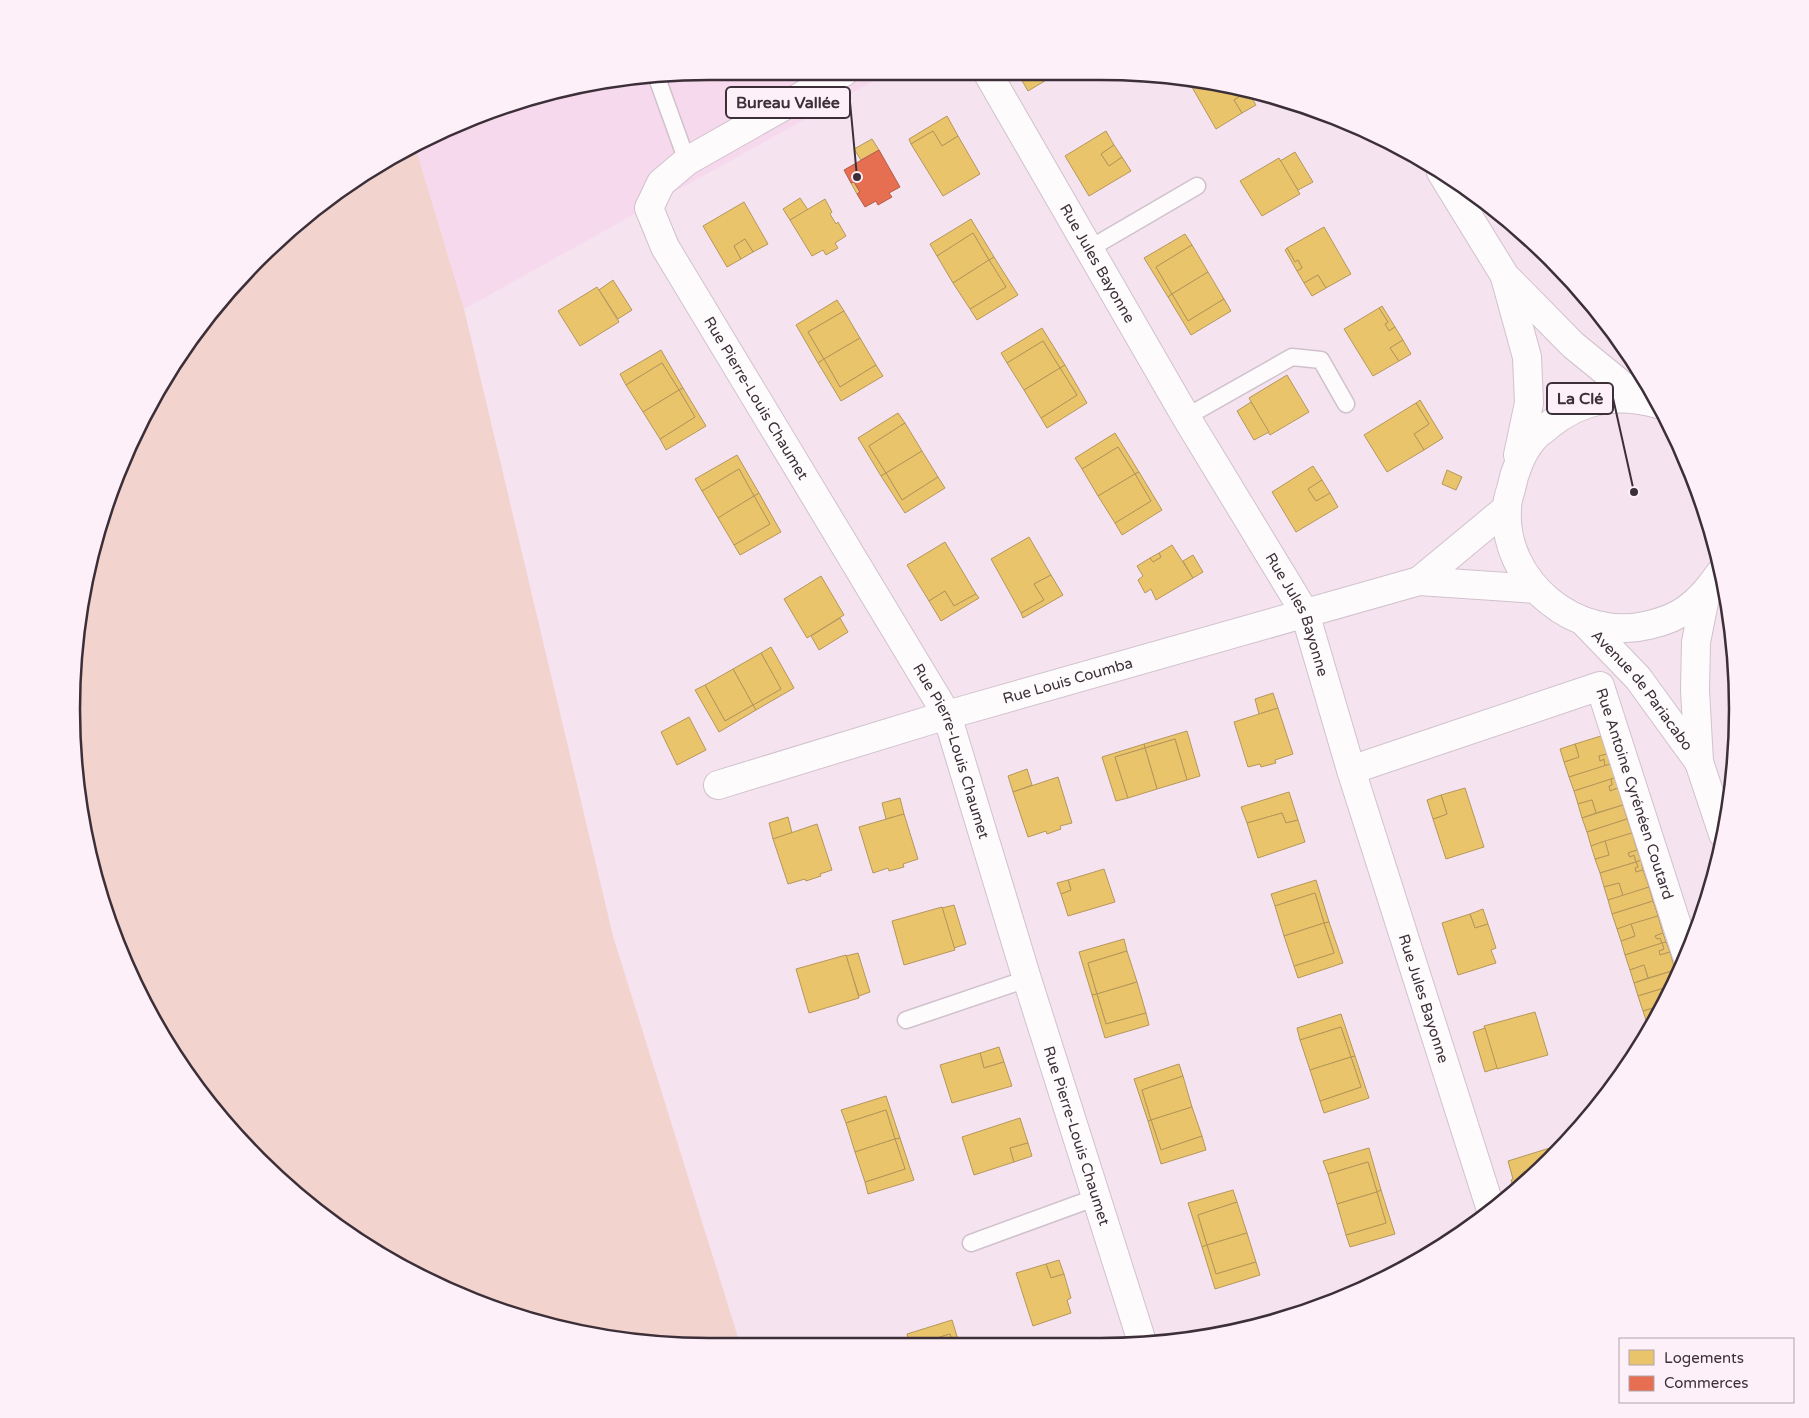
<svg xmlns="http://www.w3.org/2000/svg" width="1809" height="1418" font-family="'Varela Round',sans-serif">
  <rect width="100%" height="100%" fill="#f5e3f0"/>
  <polygon fill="#f7d9ee" points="709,71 890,72 464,309 415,146 544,93"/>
  <g fill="#f2d3ce">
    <polygon points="415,146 464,309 613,936 741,1347 709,1347 585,1335 465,1298 354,1239 258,1160 157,1028 93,874 71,709 93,544 157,390 258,258 390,157"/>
    <polygon points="1389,1275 1305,1313 1246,1325"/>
  </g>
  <g fill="#e9c46a" stroke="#b5975b">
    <polygon points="1017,72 1038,72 1043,82 1028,91"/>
    <polygon points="1038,72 1055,72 1056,74 1043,82"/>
    <polygon points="1189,82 1245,93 1234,100 1242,113 1216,129"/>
    <polygon points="1245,93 1249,94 1256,105 1242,113 1234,100"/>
    <polygon points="947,116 958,136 942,146 933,131 911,144 909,139"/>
    <polygon points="933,131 942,146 958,136 980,174 943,196 911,144"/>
    <polygon points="1106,131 1114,145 1101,154 1109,166 1122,157 1131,171 1089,196 1065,156"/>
    <polygon points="872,139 879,150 861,160 854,149"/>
    <polygon points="1114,145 1122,157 1109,166 1101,154"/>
    <polygon points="1295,152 1313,182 1298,190 1280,161"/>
    <polygon points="1279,158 1300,194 1262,216 1240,181"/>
    <polygon points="854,182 860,192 857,194 851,183"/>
    <polygon points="800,198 808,210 790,220 783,209"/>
    <polygon points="825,199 832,212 830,214 836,224 838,222 846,236 835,243 838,248 826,255 823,250 812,256 790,220"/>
    <polygon points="744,202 768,244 753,252 745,239 734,246 741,259 727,267 703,226"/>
    <polygon points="971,219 994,257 989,260 973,233 937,256 930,244"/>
    <polygon points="1324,227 1351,274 1326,288 1318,275 1304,283 1297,271 1302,268 1298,260 1295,262 1287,248"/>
    <polygon points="973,233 989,260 953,283 937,256"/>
    <polygon points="1185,234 1192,245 1156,267 1172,294 1168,297 1144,258"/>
    <polygon points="745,239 753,252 741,259 734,246"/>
    <polygon points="1192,245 1208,272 1172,294 1156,267"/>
    <polygon points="1287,248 1295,262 1298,260 1302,268 1297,271 1285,250"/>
    <polygon points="994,257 1018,295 977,320 970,309 1006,287 989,260"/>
    <polygon points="989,260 1006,287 970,309 953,283"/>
    <polygon points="1208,272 1224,299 1188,321 1172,294"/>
    <polygon points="1318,275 1326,288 1312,296 1304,283"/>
    <polygon points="613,280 632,310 618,319 599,290"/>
    <polygon points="597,287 619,322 580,346 558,311"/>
    <polygon points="1172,294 1188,321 1224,299 1231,311 1191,335 1168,297"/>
    <polygon points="837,300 844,311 808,332 824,359 818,363 796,325"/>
    <polygon points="1382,306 1395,327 1389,331 1385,324 1388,322 1379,308"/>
    <polygon points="1379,308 1388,322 1385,324 1389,331 1395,327 1403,340 1390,348 1399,361 1373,376 1344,329"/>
    <polygon points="844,311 860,338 824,359 808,332"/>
    <polygon points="1042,328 1065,365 1060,368 1043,341 1007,363 1001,353"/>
    <polygon points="860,338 876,365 840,387 824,359"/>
    <polygon points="1403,340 1411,354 1399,361 1390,348"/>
    <polygon points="1043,341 1060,368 1024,390 1007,363"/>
    <polygon points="661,350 683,388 679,390 662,363 626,385 620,374"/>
    <polygon points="824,359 840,387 876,365 883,376 841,401 818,363"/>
    <polygon points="662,363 679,390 643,412 626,385"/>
    <polygon points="1065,365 1087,403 1047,428 1041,418 1077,395 1060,368"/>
    <polygon points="1060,368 1077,395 1041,418 1024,390"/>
    <polygon points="1287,375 1309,412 1270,435 1249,398"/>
    <polygon points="683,388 706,426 666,450 660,439 695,417 679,390"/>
    <polygon points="679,390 695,417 660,439 643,412"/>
    <polygon points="1420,400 1443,438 1424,450 1414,434 1429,424 1416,403"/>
    <polygon points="1251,402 1269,432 1254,440 1237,411"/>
    <polygon points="1416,403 1429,424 1414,434 1424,450 1387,472 1364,435"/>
    <polygon points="898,413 905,423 869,446 886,473 881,476 858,438"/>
    <polygon points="905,423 922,451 886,473 869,446"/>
    <polygon points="1115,433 1139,472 1135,474 1118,447 1082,469 1075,458"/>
    <polygon points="1118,447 1135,474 1098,496 1082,469"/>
    <polygon points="922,451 938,477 902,500 886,473"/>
    <polygon points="737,455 759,493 754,496 739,469 702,491 695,479"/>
    <polygon points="1313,466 1322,480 1308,489 1316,501 1330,493 1338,507 1296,532 1272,492"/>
    <polygon points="739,469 754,496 718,518 702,491"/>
    <polygon points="1447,470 1462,477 1456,490 1442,484"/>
    <polygon points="1139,472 1162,510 1122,535 1115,523 1151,501 1135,474"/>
    <polygon points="886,473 902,500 938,477 945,488 905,513 881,476"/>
    <polygon points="1135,474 1151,501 1115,523 1098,496"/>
    <polygon points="1322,480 1330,493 1316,501 1308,489"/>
    <polygon points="759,493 781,532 740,555 734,545 770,524 754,496"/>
    <polygon points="754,496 770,524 734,545 718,518"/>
    <polygon points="1029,537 1051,575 1034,584 1044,600 1021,613 991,559"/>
    <polygon points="945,542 976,594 954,606 945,591 929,601 907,565"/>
    <polygon points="1172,545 1193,578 1156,600 1151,589 1145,593 1138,580 1143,576 1137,566 1150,558 1153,562 1161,557 1159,553"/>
    <polygon points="1159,553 1161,557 1153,562 1150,558"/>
    <polygon points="1193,555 1203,572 1193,578 1183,561"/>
    <polygon points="1051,575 1063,595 1023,618 1021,613 1044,600 1034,584"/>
    <polygon points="821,576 844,615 807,638 784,599"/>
    <polygon points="945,591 954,606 976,594 979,598 941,621 929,601"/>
    <polygon points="840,618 848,632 819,650 811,636"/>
    <polygon points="771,647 794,688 756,710 753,705 781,689 761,653"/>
    <polygon points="761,653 781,689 753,705 733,669"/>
    <polygon points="733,669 753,705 725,721 705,685"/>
    <polygon points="705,685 725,721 753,705 756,710 719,732 695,690"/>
    <polygon points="1273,693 1278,708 1259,714 1255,699"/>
    <polygon points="1278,708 1293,754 1275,760 1276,763 1261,767 1260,764 1248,767 1234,722"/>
    <polygon points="689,717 706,750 677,765 661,732"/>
    <polygon points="1187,731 1200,776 1187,780 1175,739 1145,748 1144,744"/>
    <polygon points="1601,736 1607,754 1599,756 1600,761 1604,759 1605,766 1569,777 1564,762 1579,757 1575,744"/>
    <polygon points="1175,739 1187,780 1157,789 1145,748"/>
    <polygon points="1144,744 1145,748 1115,757 1128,798 1116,801 1102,757"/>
    <polygon points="1575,744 1579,757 1564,762 1560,749"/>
    <polygon points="1145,748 1157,789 1128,798 1115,757"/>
    <polygon points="1607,754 1610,764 1605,766 1604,759 1600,761 1599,756"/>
    <polygon points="1610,764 1615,778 1574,791 1569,777"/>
    <polygon points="1027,769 1032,785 1013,792 1008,776"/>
    <polygon points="1058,777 1072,823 1060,826 1061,829 1047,834 1046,831 1028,837 1013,792"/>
    <polygon points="1615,778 1618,788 1610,791 1609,786 1612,785 1611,779"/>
    <polygon points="1611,779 1612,785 1609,786 1610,791 1618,788 1623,805 1596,813 1592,800 1578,804 1574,791"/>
    <polygon points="1465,788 1484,847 1446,859 1433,819 1447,814 1441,795"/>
    <polygon points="1289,792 1298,820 1286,823 1282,813 1247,823 1241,807"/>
    <polygon points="1441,795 1447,814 1433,819 1427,800"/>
    <polygon points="900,798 904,814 886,819 882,803"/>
    <polygon points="1592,800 1596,813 1582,818 1578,804"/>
    <polygon points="1623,805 1627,819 1587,832 1582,818"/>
    <polygon points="1282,813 1286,823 1298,820 1305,842 1258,858 1247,823"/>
    <polygon points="904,814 918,859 903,864 904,867 889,871 888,868 873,873 859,827"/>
    <polygon points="788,817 792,833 773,839 769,823"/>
    <polygon points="1627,819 1632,833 1591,846 1587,832"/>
    <polygon points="817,824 832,870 820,874 821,876 806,881 805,879 788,884 773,839"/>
    <polygon points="1632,833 1637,850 1628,853 1630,857 1634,855 1636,862 1600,873 1595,859 1609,855 1605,841"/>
    <polygon points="1605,841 1609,855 1595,859 1591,846"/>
    <polygon points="1637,850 1641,860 1636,862 1634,855 1630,857 1628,853"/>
    <polygon points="1641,860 1643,870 1636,872 1635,868 1638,867 1636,862"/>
    <polygon points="1636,862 1638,867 1635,868 1636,872 1643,870 1649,887 1623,896 1619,883 1604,887 1600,873"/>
    <polygon points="1104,869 1115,902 1068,916 1061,894 1071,890 1068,880"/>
    <polygon points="1068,880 1071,890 1061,894 1057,883"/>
    <polygon points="1316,880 1329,922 1324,923 1315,893 1275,906 1271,894"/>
    <polygon points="1619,883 1623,896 1608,900 1604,887"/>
    <polygon points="1649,887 1653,901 1612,914 1608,900"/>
    <polygon points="1315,893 1324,923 1284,936 1275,906"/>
    <polygon points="1653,901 1658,916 1617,929 1612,914"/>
    <polygon points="954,905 966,944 954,948 942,908"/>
    <polygon points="942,907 955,950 904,965 892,921"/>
    <polygon points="1483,909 1488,924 1475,928 1470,914"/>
    <polygon points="1470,914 1475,928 1488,924 1496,948 1491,950 1496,963 1458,975 1442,923"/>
    <polygon points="1658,916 1663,933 1655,936 1657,939 1660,938 1662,943 1625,955 1621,941 1635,936 1631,924"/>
    <polygon points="1329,922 1343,963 1298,978 1294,966 1334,953 1324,923"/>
    <polygon points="1324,923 1334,953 1294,966 1284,936"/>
    <polygon points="1631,924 1635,936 1621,941 1617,929"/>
    <polygon points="1663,933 1666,942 1662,943 1660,938 1657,939 1655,936"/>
    <polygon points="1124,939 1127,951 1088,963 1097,994 1092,995 1079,952"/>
    <polygon points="1666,942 1670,952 1660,955 1659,951 1664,949 1662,943"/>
    <polygon points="1662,943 1664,949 1659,951 1660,955 1670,952 1675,970 1648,978 1644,965 1630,970 1625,955"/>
    <polygon points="1127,951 1137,982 1097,994 1088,963"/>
    <polygon points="858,953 870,992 859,996 846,956"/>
    <polygon points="846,955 859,998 809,1013 796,969"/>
    <polygon points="1644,965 1648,978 1634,983 1630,970"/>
    <polygon points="1675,970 1677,977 1674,985 1638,996 1634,983"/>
    <polygon points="1137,982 1146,1013 1106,1024 1097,994"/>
    <polygon points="1674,985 1664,1005 1643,1011 1638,996"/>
    <polygon points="1097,994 1106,1024 1146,1013 1149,1025 1105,1038 1092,995"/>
    <polygon points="1657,1007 1659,1012 1654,1021 1647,1023 1643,1011"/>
    <polygon points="1535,1012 1548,1055 1497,1069 1484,1026"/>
    <polygon points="1341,1014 1355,1056 1351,1057 1341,1027 1300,1040 1297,1028"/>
    <polygon points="1341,1027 1351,1057 1310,1070 1300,1040"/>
    <polygon points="1485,1028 1497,1068 1485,1072 1473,1032"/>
    <polygon points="999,1047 1004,1062 984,1068 980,1053"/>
    <polygon points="980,1053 984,1068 1004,1062 1012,1086 952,1103 940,1065"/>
    <polygon points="1355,1056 1369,1098 1324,1113 1320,1101 1361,1087 1351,1057"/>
    <polygon points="1351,1057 1361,1087 1320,1101 1310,1070"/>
    <polygon points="1179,1064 1183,1076 1142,1090 1151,1120 1148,1121 1134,1079"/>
    <polygon points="1183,1076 1192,1107 1151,1120 1142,1090"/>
    <polygon points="886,1096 900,1138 895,1139 886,1110 846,1123 841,1110"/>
    <polygon points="1192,1107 1202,1136 1161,1150 1151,1120"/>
    <polygon points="886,1110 895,1139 855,1152 846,1123"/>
    <polygon points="1020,1118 1028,1143 1010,1148 1014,1162 974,1175 962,1137"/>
    <polygon points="1151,1120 1161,1150 1202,1136 1206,1150 1161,1164 1148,1121"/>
    <polygon points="900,1138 914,1180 868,1194 865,1182 905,1169 895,1139"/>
    <polygon points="895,1139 905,1169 865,1182 855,1152"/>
    <polygon points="1028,1143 1032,1156 1014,1162 1010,1148"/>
    <polygon points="1553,1147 1555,1152 1515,1192 1511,1180 1513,1179 1508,1161"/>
    <polygon points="1369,1148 1381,1190 1377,1192 1368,1162 1328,1174 1323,1161"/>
    <polygon points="1368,1162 1377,1192 1337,1204 1328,1174"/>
    <polygon points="1233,1190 1237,1202 1198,1215 1207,1245 1202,1247 1188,1203"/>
    <polygon points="1381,1190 1395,1234 1350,1247 1346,1235 1386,1223 1377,1192"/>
    <polygon points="1377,1192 1386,1223 1346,1235 1337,1204"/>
    <polygon points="1237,1202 1247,1233 1207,1245 1198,1215"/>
    <polygon points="1247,1233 1256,1262 1216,1274 1207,1245"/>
    <polygon points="1207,1245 1216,1274 1256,1262 1260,1275 1215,1289 1202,1247"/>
    <polygon points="1059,1260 1064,1274 1051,1278 1046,1264"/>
    <polygon points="1046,1264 1051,1278 1064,1274 1071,1298 1067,1300 1071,1313 1033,1326 1016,1273"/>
    <polygon points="952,1320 960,1346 954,1346 950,1334 910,1346 907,1334"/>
    <polygon points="950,1334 954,1346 911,1346"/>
  </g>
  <polygon fill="#e76f51" stroke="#b45c4a" points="879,150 900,187 889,193 892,197 878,205 876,201 865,207 857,194 860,192 854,182 851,183 844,170"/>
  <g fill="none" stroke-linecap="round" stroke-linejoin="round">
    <defs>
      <g id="service">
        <polyline points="657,78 687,161"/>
        <polyline points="1089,249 1197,186"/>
        <polyline points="1186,417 1292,357 1321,360 1346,404"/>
        <polyline points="906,1020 1027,979"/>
        <polyline points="971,1243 1097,1197"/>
      </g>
      <g id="minor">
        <path id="s1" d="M844 72 687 161 661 183 649 208 665 247 947 715 1027 979 1143 1345"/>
        <path id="s2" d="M987 72 1186 417 1305 613 1351 770 1491 1210"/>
        <polyline points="1419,581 1507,508"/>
        <path id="s3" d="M1351 770 1600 686 1686 953"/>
        <path id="s4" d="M718 785 947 715 1419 581 1536 589"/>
      </g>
      <g id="secondary">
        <polyline points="1441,172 1505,276 1573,345 1638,398"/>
        <polyline points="1505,277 1527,357 1529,403 1518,455"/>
        <path d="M1658 404C1617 393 1582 398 1548 426 1544 430 1538 433 1534 438 1522 451 1514 473 1511 489 1509 495 1507 502 1507 508 1502 582 1577 643 1649 625 1662 622 1676 617 1687 609 1701 599 1710 587 1720 573"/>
        <polyline points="1706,592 1696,642 1695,690 1699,762 1723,834"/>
        <path id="s5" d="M1584 622 1638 678 1699 762"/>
      </g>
    </defs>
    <use href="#service" stroke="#d0c2cc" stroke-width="19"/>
    <use href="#minor" stroke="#d0c2cc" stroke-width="30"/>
    <use href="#secondary" stroke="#d0c2cc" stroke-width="30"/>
    <polyline stroke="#dad4d8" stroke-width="3" stroke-dasharray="2.5 2.5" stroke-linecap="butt" points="1729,665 1735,700"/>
    <use href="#service" stroke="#fefbfd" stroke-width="16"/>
    <use href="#minor" stroke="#fefbfd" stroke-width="28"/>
    <use href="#secondary" stroke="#fefbfd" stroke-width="28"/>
  </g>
  <g text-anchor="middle" stroke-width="5" stroke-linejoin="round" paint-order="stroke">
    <g font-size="15" fill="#3c2f38" stroke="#fef0f9">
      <text dy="5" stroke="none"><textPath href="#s2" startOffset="221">Rue Jules Bayonne</textPath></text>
      <text dy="5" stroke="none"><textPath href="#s1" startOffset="461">Rue Pierre-Louis Chaumet</textPath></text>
      <text dy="5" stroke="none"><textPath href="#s2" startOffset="626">Rue Jules Bayonne</textPath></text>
      <text dy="5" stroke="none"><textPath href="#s4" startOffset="365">Rue Louis Coumba</textPath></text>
      <text dy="5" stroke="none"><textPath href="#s5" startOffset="90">Avenue de Pariacabo</textPath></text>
      <text dy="5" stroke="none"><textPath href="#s1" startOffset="866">Rue Pierre-Louis Chaumet</textPath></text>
      <text dy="5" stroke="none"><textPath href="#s3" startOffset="376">Rue Antoine Cyrénéen Coutard</textPath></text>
      <text dy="5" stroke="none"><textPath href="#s2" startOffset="1031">Rue Jules Bayonne</textPath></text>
      <text dy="5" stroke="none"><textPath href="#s1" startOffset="1271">Rue Pierre-Louis Chaumet</textPath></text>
    </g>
  </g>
  <path d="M0 0H1809V1418H0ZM709 80H1100A629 629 0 0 1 1729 709V709A629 629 0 0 1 1100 1338H709A629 629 0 0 1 80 709V709A629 629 0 0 1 709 80Z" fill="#fef0f9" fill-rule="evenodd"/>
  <path fill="none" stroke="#3c2f38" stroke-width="2.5" d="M709 80H1100A629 629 0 0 1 1729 709V709A629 629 0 0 1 1100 1338H709A629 629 0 0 1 80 709V709A629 629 0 0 1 709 80Z"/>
  <path fill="none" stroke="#3c2f38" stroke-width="2" d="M857 177L850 102M1634 492L1613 398"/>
  <g fill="#3c2f38" stroke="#fef0f9" stroke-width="2">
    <circle cx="857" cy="177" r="5"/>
    <circle cx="1634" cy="492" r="5"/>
  </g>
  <g fill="#fef0f9" stroke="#3c2f38" stroke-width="2">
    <rect x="726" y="87" width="124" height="31" rx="5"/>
    <rect x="1547" y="383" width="66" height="31" rx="5"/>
  </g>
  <g font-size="16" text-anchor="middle" font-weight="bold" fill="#3c2f38">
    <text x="788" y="108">Bureau Vallée</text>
    <text x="1580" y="404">La Clé</text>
  </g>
  <rect x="1619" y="1338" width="175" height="65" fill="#fef0f9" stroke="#b0a3ac"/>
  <rect x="1629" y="1350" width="25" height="15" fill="#e9c46a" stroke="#b0a3ac"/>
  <text x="1664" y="1363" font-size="15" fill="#3c2f38">Logements</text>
  <rect x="1629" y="1376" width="25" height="15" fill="#e76f51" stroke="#b0a3ac"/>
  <text x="1664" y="1388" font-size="15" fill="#3c2f38">Commerces</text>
</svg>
